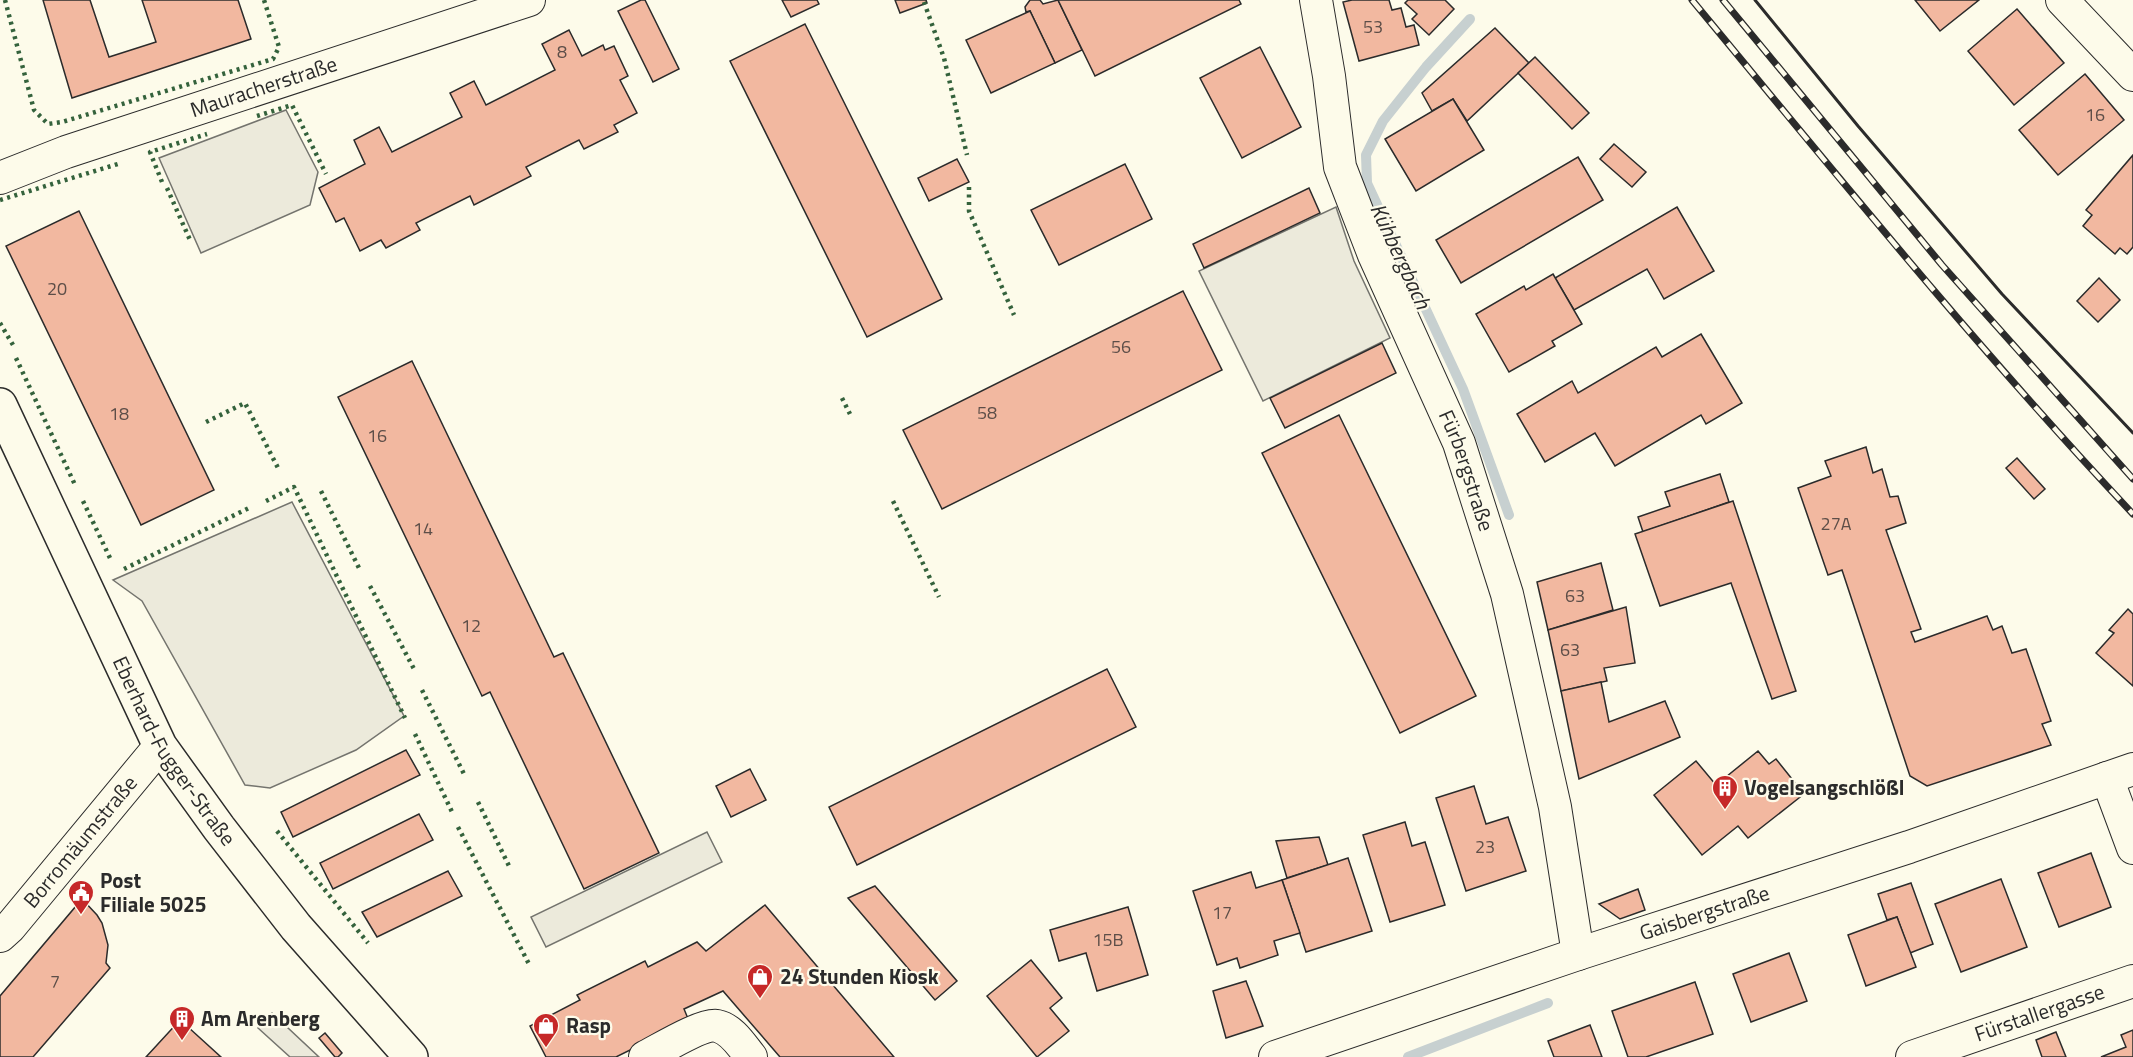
<svg xmlns="http://www.w3.org/2000/svg" width="2133" height="1057" font-family="'Titillium Web',sans-serif">
  <rect width="100%" height="100%" fill="#fdfbea"/>
  <g fill="#eceadb" stroke="#74746e" stroke-width="1.5">
    <polygon points="286,110 318,172 310,205 201,253 159,158"/>
    <polygon points="1336,207 1354,261 1390,338 1263,401 1199,271"/>
    <polygon points="292,502 404,716 356,750 270,788 245,785 142,601 113,580"/>
    <polygon points="707,832 722,862 546,947 531,917"/>
    <polygon points="272,1013 319,1057 290,1057 258,1028"/>
  </g>
  <g fill="none" stroke-linecap="round" stroke-linejoin="round">
    <g stroke="#c7d0d0" stroke-width="10">
      <polyline points="1470,19 1426,67 1383,121 1366,155 1367,183 1463,389 1509,515"/>
      <polyline points="1408,1057 1548,1003"/>
    </g>
  </g>
  <g fill="#f2b8a0" stroke="#2b2b2b" stroke-width="1.5">
    <polygon points="43,0 90,0 109,57 156,42 142,0 238,0 251,39 72,98"/>
    <polygon points="641,0 645,0 679,69 653,82 618,11"/>
    <polygon points="782,0 817,0 819,4 791,17"/>
    <polygon points="895,0 926,0 927,3 900,13"/>
    <polygon points="1030,0 1040,0 1043,4 1058,0 1082,50 1055,63 1030,11 1026,12 1025,7"/>
    <polygon points="1058,0 1239,0 1241,4 1095,76"/>
    <polygon points="1352,0 1389,0 1392,10 1401,8 1406,27 1414,25 1419,45 1359,61 1343,2"/>
    <polygon points="1408,0 1445,0 1454,9 1429,35 1412,19 1417,14 1405,3"/>
    <polygon points="1915,0 1979,0 1940,31"/>
    <polygon points="2017,9 2064,63 2014,105 1968,51"/>
    <polygon points="1030,11 1055,63 991,93 966,40"/>
    <polygon points="805,24 942,299 867,337 730,61"/>
    <polygon points="1495,28 1529,63 1467,121 1453,99 1432,111 1422,93"/>
    <polygon points="569,30 582,56 603,45 605,50 614,46 628,76 620,80 637,113 614,125 618,132 584,149 579,140 526,167 531,176 474,205 470,196 416,223 420,230 386,248 381,240 360,251 344,218 336,222 319,188 365,164 354,140 379,127 392,152 462,117 450,93 474,81 486,105 555,70 542,44"/>
    <polygon points="1260,47 1301,127 1242,158 1200,78"/>
    <polygon points="1535,57 1589,113 1572,129 1518,73"/>
    <polygon points="2085,74 2124,120 2058,175 2019,130"/>
    <polygon points="1453,99 1484,150 1416,191 1385,139"/>
    <polygon points="1614,144 1646,172 1632,187 1600,159"/>
    <polygon points="2133,155 2133,247 2127,254 2120,248 2115,254 2083,226 2092,215 2086,210"/>
    <polygon points="1578,157 1603,200 1461,283 1436,240"/>
    <polygon points="957,159 969,182 929,201 918,178"/>
    <polygon points="1125,164 1152,219 1059,265 1031,210"/>
    <polygon points="1309,188 1320,213 1204,268 1193,244"/>
    <polygon points="1677,207 1714,271 1664,299 1647,269 1574,310 1555,278"/>
    <polygon points="79,211 214,490 141,525 6,246"/>
    <polygon points="1553,274 1582,324 1552,341 1555,346 1509,372 1476,314 1524,286 1526,290"/>
    <polygon points="2099,278 2120,300 2098,322 2077,301"/>
    <polygon points="1183,291 1222,370 942,509 903,430"/>
    <polygon points="1701,334 1742,403 1706,424 1701,415 1615,466 1595,433 1545,462 1517,414 1572,381 1578,393 1656,347 1662,357"/>
    <polygon points="1382,343 1396,373 1285,428 1270,398"/>
    <polygon points="412,361 554,657 563,653 659,853 584,889 490,692 482,696 338,397"/>
    <polygon points="1339,415 1476,696 1400,733 1262,453"/>
    <polygon points="1866,447 1873,473 1882,469 1890,497 1898,496 1906,523 1886,530 1921,629 1911,632 1915,642 1987,616 1993,630 2002,626 2012,653 2026,649 2051,721 2042,724 2051,745 1927,786 1910,776 1842,570 1828,575 1798,488 1831,476 1825,461"/>
    <polygon points="2017,458 2045,489 2034,499 2006,468"/>
    <polygon points="1720,474 1729,502 1643,532 1638,517 1670,506 1665,492"/>
    <polygon points="1733,501 1796,691 1772,699 1731,583 1660,606 1635,534"/>
    <polygon points="1601,563 1613,610 1548,630 1537,582"/>
    <polygon points="1626,607 1635,663 1604,668 1607,681 1561,691 1548,630"/>
    <polygon points="2128,609 2133,614 2133,686 2096,653 2114,633 2109,630"/>
    <polygon points="1107,669 1136,727 857,865 829,807"/>
    <polygon points="1601,682 1609,722 1665,701 1680,737 1579,779 1561,691"/>
    <polygon points="406,750 420,775 293,837 281,812"/>
    <polygon points="1758,751 1769,764 1776,759 1804,794 1748,838 1738,826 1702,855 1654,795 1696,761 1716,785"/>
    <polygon points="750,769 766,800 731,817 716,786"/>
    <polygon points="1474,786 1486,824 1508,817 1526,871 1466,891 1436,798"/>
    <polygon points="419,814 433,840 333,889 320,863"/>
    <polygon points="1405,822 1412,846 1425,842 1445,905 1390,922 1363,835"/>
    <polygon points="1319,837 1328,865 1287,878 1276,841"/>
    <polygon points="2091,853 2111,907 2059,927 2038,873"/>
    <polygon points="1348,858 1372,931 1306,952 1282,880"/>
    <polygon points="448,871 462,896 377,937 362,912"/>
    <polygon points="1251,872 1256,888 1282,880 1300,933 1274,941 1278,955 1240,968 1237,958 1217,965 1193,891"/>
    <polygon points="2001,879 2027,947 1961,972 1935,904"/>
    <polygon points="1911,883 1933,944 1910,953 1897,917 1887,920 1878,894"/>
    <polygon points="875,886 957,981 935,1000 848,898"/>
    <polygon points="1638,889 1645,910 1620,919 1599,904"/>
    <polygon points="82,899 97,915 102,923 108,945 106,963 110,968 33,1057 0,1057 0,996"/>
    <polygon points="765,905 894,1057 780,1057 723,991 684,1009 689,1021 616,1057 546,1057 530,1026 580,1000 577,995 645,961 648,967 697,942 706,951"/>
    <polygon points="1128,907 1148,975 1097,991 1086,953 1059,961 1050,930"/>
    <polygon points="1897,917 1916,967 1866,986 1848,935"/>
    <polygon points="1789,953 1807,1001 1751,1022 1733,974"/>
    <polygon points="1031,960 1062,998 1050,1008 1069,1031 1037,1057 987,996"/>
    <polygon points="1246,981 1263,1026 1226,1038 1213,991"/>
    <polygon points="1695,982 1713,1034 1646,1057 1628,1057 1612,1011"/>
    <polygon points="180,1020 188,1027 221,1057 146,1057"/>
    <polygon points="1590,1025 1602,1057 1554,1057 1548,1041"/>
    <polygon points="2133,1030 2133,1057 2101,1057 2126,1047 2121,1035"/>
    <polygon points="2056,1032 2066,1057 2042,1057 2036,1040"/>
    <polygon points="325,1033 342,1053 338,1057 335,1057 319,1038"/>
  </g>
  <g fill="none" stroke-linecap="round" stroke-linejoin="round">
    <defs>
      <g id="street">
        <path id="s1" d="M1316 0 1329 76 1340 167 1374 255 1459 443 1507 594 1555 807 1578 954"/>
        <polyline points="2062,0 2133,75"/>
        <path id="s2" d="M0 178 66 152 529 0"/>
        <polyline points="2107,778 2133,848"/>
        <path id="s3" d="M0 936 10 927 160 746"/>
        <path d="M645 1057C659 1050 703 1023 717 1026 732 1029 742 1046 751 1057"/>
        <path id="s4" d="M1275 1057 1578 954 1909 847 2133 769"/>
        <path id="s5" d="M1912 1057 2133 981"/>
      </g>
      <g id="primary">
        <path id="s6" d="M0 405 160 746 219 828 296 927 411 1057"/>
      </g>
    </defs>
    <use href="#street" stroke="#2b2b2b" stroke-width="34"/>
    <use href="#primary" stroke="#2b2b2b" stroke-width="36"/>
    <use href="#street" stroke="#fdfbea" stroke-width="32"/>
    <use href="#primary" stroke="#fdfbea" stroke-width="33"/>
    <defs>
      <g id="rail">
        <path d="M1692 0C1836 174 1978 349 2133 514"/>
        <polyline points="1723,0 1942,265 2133,479"/>
      </g>
    </defs>
    <use href="#rail" stroke="#2b2b2b" stroke-width="7"/>
    <use href="#rail" stroke="#fdfbea" stroke-width="4.5" stroke-dasharray="14" stroke-linecap="butt"/>
    <g stroke="#34623c" stroke-width="4.5" stroke-dasharray="3 4.5" stroke-linecap="butt">
      <polyline points="5,0 34,110 48,124 62,122 273,59 279,47 264,0"/>
      <polyline points="924,2 944,58 967,155"/>
      <polyline points="257,116 292,105 326,174"/>
      <polyline points="162,182 150,152 207,134"/>
      <polyline points="969,187 969,211 1014,315"/>
      <polyline points="167,188 190,240"/>
      <polyline points="0,200 121,163"/>
      <polyline points="0,323 13,345"/>
      <polyline points="16,358 76,487"/>
      <polyline points="842,398 850,414"/>
      <polyline points="206,422 245,403 278,468"/>
      <polyline points="321,491 360,570"/>
      <polyline points="83,501 110,558"/>
      <polyline points="266,501 294,487 405,718"/>
      <polyline points="893,501 939,597"/>
      <polyline points="124,569 249,508"/>
      <polyline points="370,586 414,669"/>
      <polyline points="422,690 464,774"/>
      <polyline points="415,734 453,814"/>
      <polyline points="478,802 510,868"/>
      <polyline points="458,827 529,964"/>
      <polyline points="277,831 368,943"/>
    </g>
    <polyline stroke="#2b2b2b" stroke-width="3" points="1755,0 1858,126 2002,294 2133,433"/>
  </g>
  <defs>
    <symbol id="building-pin" viewBox="-11 -11 22 30"><path d="M0 17L-7.5 6A9.5 9.5 0 1 1 7.5 6Z" fill="#c62828" stroke="#fdfbea"/><path d="M-4-6H4V6H1V3H-1V6H-4ZM-2.5-4.3h1.7v1.8h-1.7ZM.8-4.3h1.7v1.8H.8ZM-2.5-1h1.7V.8h-1.7ZM.8-1h1.7V.8H.8Z" fill="#fff"/></symbol>
    <symbol id="civic-pin" viewBox="-11 -11 22 30"><path d="M0 17L-7.5 6A9.5 9.5 0 1 1 7.5 6Z" fill="#c62828" stroke="#fdfbea"/><path d="M-.6-6.5H3V-4.5H.6V-3L4-1V1h2V6H-6V1h2V-1L-.6-3ZM-1.2 2.5V6h2.4V2.5Z" fill="#fff"/></symbol>
    <symbol id="shop-pin" viewBox="-11 -11 22 30"><path d="M0 17L-7.5 6A9.5 9.5 0 1 1 7.5 6Z" fill="#c62828" stroke="#fdfbea"/><path d="M-5-2.5h2.3a2.7 3.5 0 0 1 5.4 0H5L5.5 6h-11ZM-1.5-2.5h3a1.5 2.3 0 0 0-3 0Z" fill="#fff"/></symbol>
  </defs>
  <g fill-rule="evenodd">
    <use href="#building-pin" x="1710" y="773" width="30" height="40"/>
    <use href="#civic-pin" x="66" y="878" width="30" height="40"/>
    <use href="#shop-pin" x="745" y="962" width="30" height="40"/>
    <use href="#building-pin" x="167" y="1004" width="30" height="40"/>
    <use href="#shop-pin" x="531" y="1011" width="30" height="40"/>
  </g>
  <g text-anchor="middle" stroke-width="4.5" stroke-linejoin="round" paint-order="stroke">
    <g font-size="18" fill="#5d4e48">
      <text x="1373" y="33">53</text>
      <text x="562" y="58">8</text>
      <text x="2095" y="121">16</text>
      <text x="57" y="295">20</text>
      <text x="1121" y="353">56</text>
      <text x="987" y="419">58</text>
      <text x="119" y="420">18</text>
      <text x="377" y="442">16</text>
      <text x="1836" y="530">27A</text>
      <text x="423" y="535">14</text>
      <text x="1575" y="602">63</text>
      <text x="471" y="632">12</text>
      <text x="1570" y="656">63</text>
      <text x="1485" y="853">23</text>
      <text x="1222" y="919">17</text>
      <text x="1108" y="946">15B</text>
      <text x="55" y="988">7</text>
    </g>
    <g font-size="21" fill="#2b2b2b" stroke="#fdfbea">
      <text dy="7" stroke="none"><textPath href="#s2" startOffset="279">Mauracherstraße</textPath></text>
      <text dy="7" stroke="none"><textPath href="#s1" startOffset="498">Fürbergstraße</textPath></text>
      <text dy="7" stroke="none"><textPath href="#s6" startOffset="388">Eberhard-Fugger-Straße</textPath></text>
      <text dy="7" stroke="none"><textPath href="#s3" startOffset="124">Borromäumstraße</textPath></text>
      <text dy="7" stroke="none"><textPath href="#s4" startOffset="453">Gaisbergstraße</textPath></text>
      <text dy="7" stroke="none"><textPath href="#s5" startOffset="135">Fürstallergasse</textPath></text>
    </g>
    <g font-size="21" font-weight="bold" fill="#2b2b2b" stroke="#fdfbea" text-anchor="start">
      <text x="1744" y="795">Vogelsangschlößl</text>
      <text x="100" y="888">Post<tspan x="100" dy="24">Filiale 5025</tspan></text>
      <text x="780" y="984">24 Stunden Kiosk</text>
      <text x="201" y="1026">Am Arenberg</text>
      <text x="566" y="1033">Rasp</text>
    </g>
    <g font-size="22" font-style="italic" fill="#2b2b2b" stroke="#fdfbea">
      <text transform="translate(1401 256) rotate(65)" y="8">Kühbergbach</text>
    </g>
  </g>
</svg>
